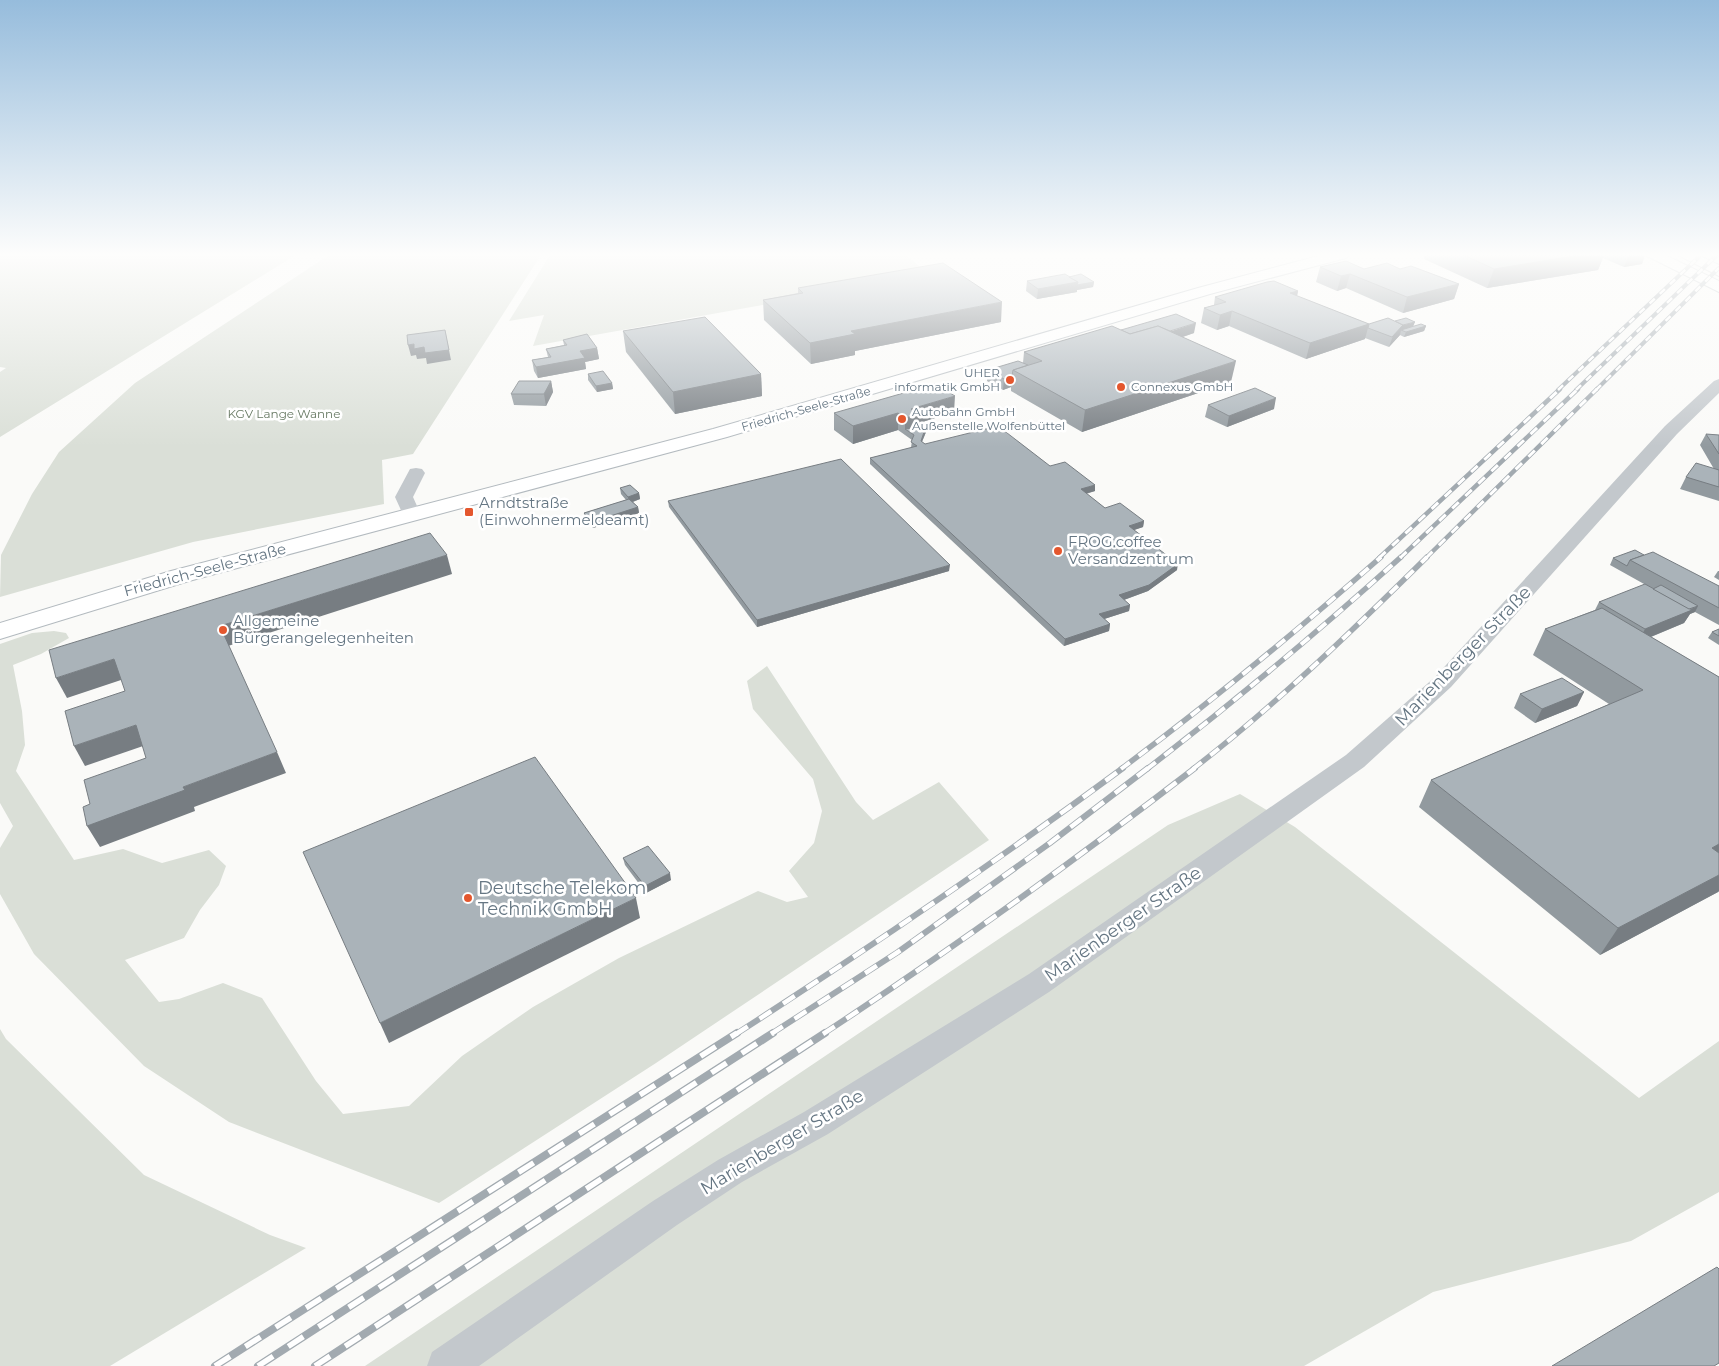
<svg xmlns="http://www.w3.org/2000/svg" width="1719" height="1366" font-family="Montserrat,sans-serif">
  <rect width="100%" height="100%" fill="#fafaf8"/>
  <g fill="#dadfd7">
    <polygon points="0,255 296,255 0,437 0,372 6,368 0,367"/>
    <polygon points="329,255 541,255 413,454 382,460 384,504 193,542 0,597 1,555 32,494 59,452 135,383"/>
    <polygon points="550,255 905,255 931,275 533,346 544,315 509,321"/>
    <polygon points="54,631 66,633 69,638 41,654 13,665 22,711 25,745 16,771 74,860 123,849 162,863 209,850 226,866 219,885 200,910 184,938 125,960 159,1002 179,999 223,983 262,998 316,1081 343,1114 409,1106 462,1056 533,1007 619,958 758,891 787,902 808,897 789,871 814,843 822,811 813,779 753,709 747,681 767,666 856,802 873,820 939,782 989,840 656,1063 439,1203 229,1122 144,1066 34,954 0,894 0,848 13,826 0,803 0,644 32,633"/>
    <polygon points="1240,794 1295,827 1639,1098 1719,1041 1719,1192 1631,1241 1433,1292 1304,1366 365,1366 1168,825"/>
    <polygon points="0,1029 6,1039 144,1175 270,1235 306,1248 110,1366 0,1366"/>
  </g>
  <g fill="none" stroke-linecap="round" stroke-linejoin="round">
    <defs>
      <g id="secondary">
        <polygon points="1322,255 1348,255 1346,258 1210,294 727,437 189,581 0,639 0,623 171,571 713,429 1198,288"/>
        <polygon points="1645,255 1665,255 1719,281 1719,292"/>
      </g>
      <polygon id="highway" points="1678,255 1698,255 1719,265 1719,276"/>
    </defs>
    <use href="#secondary" stroke="#b3babf" stroke-width="2"/>
    <use href="#highway" stroke="#b4b9bd" stroke-width="2"/>
    <g fill="#c3c8cc" fill-rule="evenodd">
      <polygon points="1719,379 1719,393 1677,434 1451,687 1364,767 1049,992 828,1134 742,1182 677,1225 479,1366 427,1366 432,1352 653,1201 718,1160 804,1112 1029,974 1346,755 1435,677 1665,426 1714,381"/>
      <polygon points="416,468 422,469 425,473 413,497 421,515 419,519 405,519 395,497 410,469"/>
    </g>
    <use href="#secondary" fill="#fff" fill-rule="evenodd"/>
    <use href="#highway" fill="#fff" fill-rule="evenodd"/>
    <defs>
      <g id="rail-far4">
        <polyline points="1558,390 1701,255"/>
        <polyline points="1576,390 1717,255"/>
        <polyline points="1596,390 1719,268"/>
      </g>
      <g id="rail-far3">
        <polyline points="1379,558 1560,389"/>
        <polyline points="1400,558 1578,389"/>
        <polyline points="1426,558 1597,389"/>
      </g>
      <g id="rail-far2">
        <path d="M1121 769C1211 702 1297 631 1381 557"/>
        <path d="M1147 769C1234 702 1319 631 1401 557"/>
        <path d="M1193 769C1277 704 1352 631 1427 557"/>
      </g>
      <g id="rail-far1">
        <path d="M736 1034C868 949 997 861 1123 768"/>
        <polyline points="771,1034 898,952 1050,843 1148,768"/>
        <path d="M823 1034C951 950 1074 861 1195 768"/>
      </g>
      <g id="rail">
        <polyline points="215,1366 737,1033"/>
        <polyline points="258,1366 773,1033"/>
        <polyline points="315,1366 825,1033"/>
      </g>
    </defs>
    <use href="#rail-far4" stroke="#a2aab0" stroke-width="4"/>
    <use href="#rail-far3" stroke="#a2aab0" stroke-width="4.5"/>
    <use href="#rail-far2" stroke="#a2aab0" stroke-width="5.5"/>
    <use href="#rail-far1" stroke="#a2aab0" stroke-width="6"/>
    <use href="#rail" stroke="#a2aab0" stroke-width="8"/>
    <use href="#rail-far4" stroke="#fff" stroke-width="2.5" stroke-dasharray="7" stroke-linecap="butt"/>
    <use href="#rail-far3" stroke="#fff" stroke-width="3" stroke-dasharray="9" stroke-linecap="butt"/>
    <use href="#rail-far2" stroke="#fff" stroke-width="4" stroke-dasharray="11" stroke-linecap="butt"/>
    <use href="#rail-far1" stroke="#fff" stroke-width="4.5" stroke-dasharray="14" stroke-linecap="butt"/>
    <use href="#rail" stroke="#fff" stroke-width="5.5" stroke-dasharray="18" stroke-linecap="butt"/>
  </g>
  <g fill="#929a9f">
    <polygon points="1425,255 1645,255 1642,264 1624,267 1603,258 1598,270 1487,288 1424,259"/>
    <polygon points="1320,267 1364,269 1400,269 1459,284 1454,299 1403,313 1346,288 1337,291 1316,282"/>
    <polygon points="1069,277 1094,282 1093,287 1077,290 1077,292 1037,299 1026,291 1027,281"/>
    <polygon points="798,288 1001,322 855,351 855,355 811,364 764,320 763,300 798,293"/>
    <polygon points="1298,291 1297,296 1369,324 1395,321 1413,327 1426,326 1424,331 1404,337 1400,335 1401,330 1400,335 1389,347 1365,338 1365,339 1306,359 1229,326 1217,330 1201,323 1204,308 1214,305 1215,297"/>
    <polygon points="1121,330 1194,333 1183,337 1231,382 1082,432 1011,391 1011,387 1003,390 987,381 988,370 1023,363 1024,352"/>
    <polygon points="623,331 761,374 762,396 675,414 626,352"/>
    <polygon points="563,340 597,348 599,359 585,362 586,369 538,378 534,371 532,360 548,357 546,349 564,345"/>
    <polygon points="588,374 612,383 613,389 597,392 588,380"/>
    <polygon points="551,381 553,392 546,406 514,405 511,394"/>
    <polygon points="1208,405 1274,409 1227,427 1205,417"/>
    <polygon points="954,412 919,423 919,427 926,426 926,432 922,442 925,444 1050,466 1095,491 1086,494 1105,508 1144,521 1143,527 1134,530 1177,570 1148,591 1124,600 1130,605 1129,611 1104,619 1110,624 1109,631 1064,646 870,464 870,458 911,448 912,440 898,430 853,444 834,430 834,413"/>
    <polygon points="1706,434 1719,435 1719,501 1680,489 1686,477 1714,469 1700,445"/>
    <polygon points="620,488 639,493 640,499 633,502 638,507 639,513 593,528 585,519 584,513 626,500 621,494"/>
    <polygon points="668,501 949,571 757,627 669,507"/>
    <polygon points="1644,555 1719,586 1719,625 1695,612 1690,614 1684,623 1651,637 1719,677 1719,891 1718,892 1600,955 1419,807 1431,780 1609,704 1533,655 1545,629 1595,610 1599,602 1653,589 1610,565 1613,558"/>
    <polygon points="1718,571 1719,571 1719,580 1714,577"/>
    <polygon points="1719,629 1719,645 1708,638 1712,632"/>
    <polygon points="1584,692 1577,706 1535,723 1514,708 1520,694"/>
    <polygon points="623,858 671,880 646,893 625,865"/>
  </g>
  <g fill="#777d82">
    <polygon points="1579,255 1604,255 1598,270 1487,288 1494,269"/>
    <polygon points="1629,255 1645,255 1642,264 1624,267"/>
    <polygon points="1350,274 1346,288 1337,291 1341,276"/>
    <polygon points="1078,282 1094,282 1093,287 1077,290 1077,292 1037,299 1038,289"/>
    <polygon points="1459,284 1454,299 1403,313 1407,297"/>
    <polygon points="1298,291 1295,306 1290,293"/>
    <polygon points="1002,302 1001,322 855,351 855,355 811,364 810,343 851,331"/>
    <polygon points="1232,311 1229,326 1217,330 1220,315"/>
    <polygon points="1415,322 1413,327 1401,330 1400,335 1389,347 1396,327"/>
    <polygon points="1196,323 1194,333 1127,355 1129,345"/>
    <polygon points="1369,324 1365,339 1306,359 1310,343"/>
    <polygon points="1426,326 1424,331 1404,337 1406,332"/>
    <polygon points="445,330 451,360 427,364 426,358 417,359 416,355 411,356 408,345 414,344 424,347"/>
    <polygon points="597,348 599,359 585,362 586,369 538,378 536,367 580,351"/>
    <polygon points="1236,361 1231,382 1082,432 1085,410"/>
    <polygon points="761,374 762,396 675,414 673,392"/>
    <polygon points="1012,376 1011,387 1003,390 1004,379"/>
    <polygon points="551,381 553,392 546,406 544,394"/>
    <polygon points="612,383 613,389 597,392 596,386"/>
    <polygon points="955,396 954,412 919,423 919,431 905,429 905,418 911,409"/>
    <polygon points="1276,398 1274,409 1227,427 1229,416"/>
    <polygon points="898,413 898,430 853,444 853,426"/>
    <polygon points="926,426 926,432 920,446 921,441"/>
    <polygon points="1095,485 1095,491 1080,495 1081,489"/>
    <polygon points="639,493 640,499 629,503 628,497"/>
    <polygon points="638,507 639,513 593,528 592,522"/>
    <polygon points="1144,521 1143,527 1128,532 1129,526"/>
    <polygon points="447,555 452,574 228,646 220,626"/>
    <polygon points="1178,564 1177,570 1148,591 1118,602 1119,595"/>
    <polygon points="950,565 949,571 757,627 757,620"/>
    <polygon points="1130,605 1129,611 1098,621 1099,614"/>
    <polygon points="1698,606 1695,612 1690,614 1684,623 1638,642 1645,629"/>
    <polygon points="1110,624 1109,631 1064,646 1065,639"/>
    <polygon points="114,659 124,679 67,698 56,678"/>
    <polygon points="1584,692 1577,706 1535,723 1542,709"/>
    <polygon points="136,725 146,745 85,766 74,746"/>
    <polygon points="277,752 286,773 194,807 195,811 100,847 87,826 183,787"/>
    <polygon points="1719,844 1719,862 1712,848"/>
    <polygon points="670,873 671,880 646,893 645,886"/>
    <polygon points="1719,875 1719,891 1718,892 1600,955 1618,928"/>
    <polygon points="636,898 640,918 389,1043 380,1023"/>
  </g>
  <g fill="#aab3b9" stroke="#777d82">
    <polygon points="1464,255 1579,255 1494,269"/>
    <polygon points="1346,261 1364,269 1387,263 1400,269 1411,266 1459,284 1407,297 1350,274 1341,276 1320,267"/>
    <polygon points="943,263 1002,302 851,331 855,334 810,343 763,300 803,293 798,288"/>
    <polygon points="1065,274 1078,282 1038,289 1027,281"/>
    <polygon points="1081,274 1094,282 1077,285 1078,282 1069,277"/>
    <polygon points="1274,281 1298,291 1290,293 1369,324 1310,343 1232,311 1220,315 1204,308 1226,302 1215,297 1267,282"/>
    <polygon points="1176,314 1196,323 1170,331 1158,326 1130,334 1121,330"/>
    <polygon points="705,317 761,374 673,392 623,331"/>
    <polygon points="1388,318 1403,325 1392,337 1368,328 1369,324"/>
    <polygon points="1406,318 1415,322 1403,325 1395,321"/>
    <polygon points="1421,324 1426,326 1406,332 1401,330"/>
    <polygon points="1112,326 1130,334 1158,326 1236,361 1085,410 1013,370 1042,361 1024,352"/>
    <polygon points="445,330 449,350 425,353 424,347 414,349 414,344 408,345 407,335"/>
    <polygon points="587,334 597,348 580,351 585,358 536,367 532,360 551,357 546,349 567,345 563,340"/>
    <polygon points="1018,361 1028,365 1013,370 1012,376 1004,379 988,370"/>
    <polygon points="603,371 612,383 596,386 588,374"/>
    <polygon points="519,381 551,381 544,394 511,394"/>
    <polygon points="935,384 955,396 911,409 920,414 905,418 898,413 853,426 834,413"/>
    <polygon points="1255,388 1276,398 1229,416 1208,405"/>
    <polygon points="926,426 921,441 925,444 998,426 1050,466 1065,462 1095,485 1081,489 1105,508 1120,503 1144,521 1129,526 1178,564 1149,585 1119,595 1130,605 1099,614 1110,624 1065,639 870,458 917,446 911,442 914,435 905,429"/>
    <polygon points="1706,434 1719,435 1719,454"/>
    <polygon points="841,459 950,565 757,620 668,501"/>
    <polygon points="1696,463 1719,470 1719,487 1686,477"/>
    <polygon points="630,485 639,493 628,497 620,488"/>
    <polygon points="629,499 638,507 592,522 584,513"/>
    <polygon points="430,533 447,555 220,626 277,752 183,787 185,790 87,826 83,807 90,804 84,780 146,758 136,725 74,746 65,711 125,691 114,659 56,678 49,650"/>
    <polygon points="1635,550 1644,555 1630,560 1627,566 1613,558"/>
    <polygon points="1653,552 1719,586 1719,608 1630,560"/>
    <polygon points="1645,584 1692,610 1645,629 1599,602"/>
    <polygon points="1661,585 1698,606 1689,609 1653,589"/>
    <polygon points="1602,608 1719,677 1719,844 1712,848 1719,853 1719,875 1618,928 1431,780 1643,690 1545,629"/>
    <polygon points="1719,629 1719,636 1712,632"/>
    <polygon points="1562,678 1584,692 1542,709 1520,694"/>
    <polygon points="535,757 636,898 380,1023 303,852"/>
    <polygon points="648,846 670,873 645,886 623,858"/>
    <polygon points="1717,1267 1719,1269 1719,1363 1714,1366 1552,1366"/>
  </g>
  <linearGradient id="sky" x2="0" y2="1"><stop stop-color="#96bcdc"/><stop offset="0.57" stop-color="#fdfdfc"/><stop offset="1" stop-color="#fdfdfc" stop-opacity="0"/></linearGradient>
  <rect width="1719" height="447" fill="url(#sky)"/>
  <g fill="#e4572e" stroke="#fff" stroke-width="2">
    <circle cx="1010" cy="380" r="5"/>
    <circle cx="1121" cy="387" r="5"/>
    <circle cx="902" cy="419" r="5"/>
    <rect x="464" y="507" width="10" height="10" rx="2.5"/>
    <circle cx="1058" cy="551" r="5"/>
    <circle cx="223" cy="630" r="5"/>
    <circle cx="468" cy="898" r="5"/>
  </g>
  <g text-anchor="middle" stroke-width="5" stroke-linejoin="round" paint-order="stroke">
    <g font-size="12" fill="#657683" stroke="#fff" text-anchor="start">
      <text x="1000" y="377" text-anchor="end">UHER<tspan x="1000" dy="14">informatik GmbH</tspan></text>
      <text x="1131" y="391">Connexus GmbH</text>
      <text x="912" y="416">Autobahn GmbH<tspan x="912" dy="14">Außenstelle Wolfenbüttel</tspan></text>
    </g>
    <g font-size="12" fill="#657683" stroke="#fff">
      <text transform="translate(806 409) rotate(-16)" y="4">Friedrich-Seele-Straße</text>
    </g>
    <g font-size="12" fill="#687a64" stroke="#fff">
      <text x="284" y="418">KGV Lange Wanne</text>
    </g>
    <g font-size="15" fill="#657683" stroke="#fff" text-anchor="start">
      <text x="479" y="508">Arndtstraße<tspan x="479" dy="17">(Einwohnermeldeamt)</tspan></text>
      <text x="1068" y="547">FROG.coffee<tspan x="1068" dy="17">Versandzentrum</tspan></text>
      <text x="233" y="626">Allgemeine<tspan x="233" dy="17">Bürgerangelegenheiten</tspan></text>
    </g>
    <g font-size="15" fill="#657683" stroke="#fff">
      <text transform="translate(205 570) rotate(-15)" y="5">Friedrich-Seele-Straße</text>
    </g>
    <g font-size="18" fill="#657683" stroke="#fff">
      <text transform="translate(1463 656) rotate(-46)" y="6">Marienberger Straße</text>
      <text transform="translate(1123 924) rotate(-35)" y="6">Marienberger Straße</text>
      <text transform="translate(782 1142) rotate(-31)" y="6">Marienberger Straße</text>
    </g>
    <g font-size="18" fill="#657683" stroke="#fff" text-anchor="start">
      <text x="478" y="894">Deutsche Telekom<tspan x="478" dy="21">Technik GmbH</tspan></text>
    </g>
  </g>
</svg>
